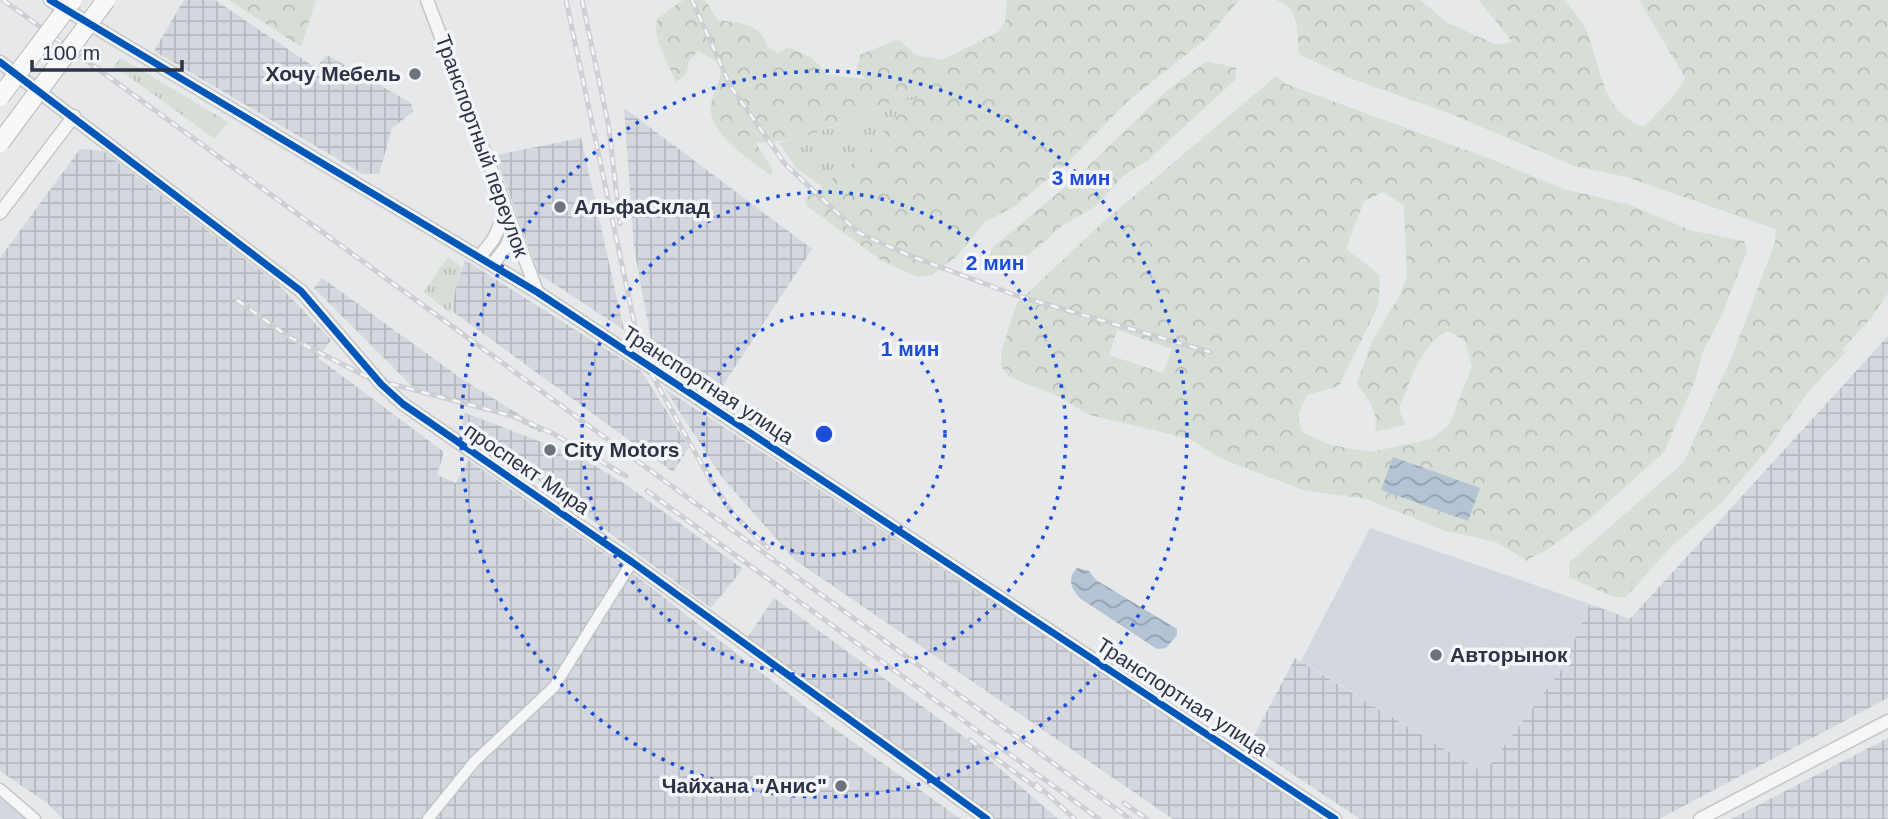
<svg xmlns="http://www.w3.org/2000/svg" width="1888" height="819" font-family="Arial,sans-serif">
  <defs>
    <pattern id="industrial-grid" width="8" height="8" patternUnits="userSpaceOnUse" patternTransform="scale(1.75)"><rect width="8" height="8" fill="#d4d7dd"/><path d="M0 4h8M4 0v8" fill="none" stroke="#b6b9bf"/></pattern>
    <pattern id="grass-tufts" width="24" height="20" patternUnits="userSpaceOnUse" patternTransform="scale(1.75)"><rect width="24" height="20" fill="#d6ded6"/><path d="M3 7l-1-3M5 7V3M7 7l1-3M15 17l-1-3M17 17v-4M19 17l1-3" fill="none" stroke="#b8bfb9"/></pattern>
    <pattern id="forest-crowns" width="20" height="18" patternUnits="userSpaceOnUse" patternTransform="scale(1.75)"><rect width="20" height="18" fill="#d6ded6"/><path d="M2 6a3 3 0 1 1 6 0M12 15a3 3 0 1 1 6 0" fill="none" stroke="#b8bfb9"/></pattern>
    <pattern id="water-waves" width="16" height="10" patternUnits="userSpaceOnUse" patternTransform="scale(1.75)"><rect width="16" height="10" fill="#b4c4d5"/><path d="M0 5q4-4 8 0t8 0" fill="none" stroke="#93a0af"/></pattern>
  </defs>
  <rect width="100%" height="100%" fill="#e6e8ea"/>
  <g fill="#d4d7dd">
    <polygon points="1370,528 1590,604 1562,669 1484,773 1301,661"/>
    <polygon points="0,798 14,807 26,819 0,819"/>
  </g>
  <g fill="url(#industrial-grid)">
    <polygon points="184,0 215,0 316,68 327,55 411,103 413,112 392,128 379,174 363,174 154,51"/>
    <polygon points="624,108 812,249 718,393 653,350 634,248"/>
    <polygon points="581,138 624,330 539,274 495,155"/>
    <polygon points="80,149 103,151 278,284 331,340 318,358 444,452 437,475 456,483 468,460 627,569 828,724 961,819 63,819 47,803 0,771 0,258"/>
    <polygon points="465,260 642,372 689,447 673,472 452,311 455,289"/>
    <polygon points="322,278 462,379 544,430 542,433 503,414 417,391 314,288"/>
    <polygon points="1888,336 1888,698 1659,819 1360,819 1249,745 1295,658 1484,773 1562,669 1590,604 1630,619"/>
    <polygon points="665,389 1326,819 1173,819 795,560 721,476"/>
    <polygon points="465,413 578,456 622,482 743,569 711,608 462,424"/>
    <polygon points="774,598 959,733 1058,819 992,819 747,638"/>
    <polygon points="1888,738 1888,819 1731,819"/>
  </g>
  <g fill="url(#grass-tufts)">
    <polygon points="121,58 228,122 215,139 114,66"/>
    <polygon points="921,95 900,112 867,153 823,187 797,169 779,143 831,128 895,100"/>
    <polygon points="448,257 461,267 450,313 424,292"/>
  </g>
  <g fill="url(#forest-crowns)" fill-rule="evenodd">
    <polygon points="229,0 316,0 301,47"/>
    <path d="M683 0H705L718 20C740 24 762 22 767 47L778 53 789 47 812 58 828 75 865 79 857 67 860 55 898 39 916 55 942 60 998 32 1005 22 1007 0H1239L1206 39 1129 100 1069 161 1015 206 985 222 956 257 931 275 918 277 882 261 807 206 805 199 867 153 900 112 920 95C888 100 861 116 831 127 807 137 782 142 756 143L772 168V176C753 163 706 132 711 104 714 88 723 80 720 63L698 51 689 61 686 74 676 82 659 45 656 32 657 19Z"/>
    <path d="M1276 0H1420L1448 23 1497 45 1512 42 1479 0H1564C1572 10 1582 20 1586 30 1602 67 1600 111 1644 127L1671 99 1685 78 1639 0H1888V293L1870 319 1842 350 1846 352 1808 392 1767 450 1723 501 1670 548 1626 597H1613L1569 577V563L1684 462 1733 354 1775 242 1776 229 1626 177 1574 166 1451 114 1347 77 1299 54C1297 31 1300 8 1276 0Z"/>
    <polygon points="1207,61 1236,68 1235,80 1148,160 1123,176 1096,206 1062,226 1020,262 997,270 989,260 992,248 1077,177 1166,91"/>
    <path d="M1276 76 1286 84 1493 160 1564 189 1627 204 1693 231 1744 241 1747 251 1721 317 1702 353 1696 378 1664 452 1586 522 1542 553 1528 559 1529 562 1496 542 1445 531 1367 499 1303 490 1220 458 1190 439 1090 415 1055 395 1008 376 1001 365V352L1017 303 1102 223ZM1383 192 1404 205 1407 276 1400 295 1372 341 1357 383C1367 398 1380 413 1375 432L1405 425 1399 409C1411 381 1419 345 1448 331L1465 341 1472 367 1449 425 1431 439 1371 452 1330 445 1302 432 1298 415 1307 395 1339 386 1378 306 1380 275 1346 249 1364 201ZM1117 330 1172 349 1163 373 1109 355Z"/>
  </g>
  <g fill="url(#water-waves)">
    <polygon points="1393,457 1480,488 1468,521 1381,490"/>
    <path d="M1077 568 1089 571 1096 580 1177 629V635L1166 648 1157 649 1081 599C1072 590 1066 579 1077 568Z"/>
  </g>
  <g fill="none" stroke-linecap="round" stroke-linejoin="round">
    <defs>
      <g id="minor">
        <polyline points="0,789 35,819"/>
        <polyline points="428,819 474,762 554,687 632,562"/>
      </g>
      <g id="tertiary">
        <polyline points="50,0 537,292 1335,819"/>
        <polyline points="427,0 537,291"/>
        <polyline points="0,62 301,291 381,384 403,404 632,562 987,819"/>
        <polyline points="0,213 74,116"/>
        <polyline points="480,256 493,240 506,212"/>
        <polyline points="493,264 506,247 513,231"/>
        <polyline points="1700,819 1888,721"/>
      </g>
    </defs>
    <use href="#minor" stroke="#c4c6c8" stroke-width="13"/>
    <use href="#tertiary" stroke="#c4c6c8" stroke-width="15"/>
    <use href="#minor" stroke="#f5f6f7" stroke-width="10"/>
    <use href="#tertiary" stroke="#f5f6f7" stroke-width="12"/>
    <defs>
      <g id="rail">
        <polyline points="3,0 1130,819"/>
        <polyline points="566,0 641,355 711,481 733,514 768,548"/>
        <polyline points="582,0 609,128 620,224"/>
        <polyline points="692,0 731,87 785,164 859,233 908,255 1015,295 1210,352"/>
        <polyline points="237,300 289,337 369,378 516,417 552,433 626,476"/>
        <polyline points="647,491 1099,819"/>
        <polyline points="970,740 1041,791"/>
        <polyline points="1036,784 1075,819"/>
        <polyline points="1124,803 1147,819"/>
      </g>
    </defs>
    <use href="#rail" stroke="#cecfd2" stroke-width="5"/>
    <use href="#rail" stroke="#f4f6f9" stroke-width="2.5" stroke-dasharray="8" stroke-linecap="butt"/>
    <defs>
      <g id="trunk-bridge">
        <polyline points="0,97 73,0"/>
        <polyline points="0,143 106,0"/>
      </g>
    </defs>
    <use href="#trunk-bridge" stroke="#b8bbbf" stroke-width="20" stroke-linecap="butt"/>
    <use href="#trunk-bridge" stroke="#f8f8f8" stroke-width="18"/>
    <defs>
      <g id="cycleway">
        <polyline points="50,0 537,292 1335,819"/>
        <polyline points="0,62 301,291 381,384 403,404 632,562 987,819"/>
      </g>
    </defs>
    <use href="#cycleway" stroke="#f4f6f9" stroke-width="11"/>
    <use href="#cycleway" stroke="#0057b8" stroke-width="7"/>
  </g>
  <g fill="none" stroke="#1d4ed8" stroke-width="3.5" stroke-dasharray="3.5 7">
    <circle cx="824" cy="434" r="121"/>
    <circle cx="824" cy="434" r="242"/>
    <circle cx="824" cy="434" r="363"/>
  </g>
  <g fill="#6c737f" stroke="#f4f6f9" stroke-width="2.5">
    <circle cx="415" cy="74" r="7"/>
    <circle cx="560" cy="207" r="7"/>
    <circle cx="550" cy="450" r="7"/>
    <circle cx="1436" cy="655" r="7"/>
    <circle cx="841" cy="786" r="7"/>
  </g>
  <g text-anchor="middle" stroke-width="7" stroke-linejoin="round" paint-order="stroke">
    <g font-size="21" font-weight="bold" fill="#2b3445" stroke="#f4f6f9" text-anchor="start">
      <text x="401" y="81" text-anchor="end">Хочу Мебель</text>
      <text x="574" y="214">АльфаСклад</text>
      <text x="564" y="457">City Motors</text>
      <text x="1450" y="662">Авторынок</text>
      <text x="827" y="793" text-anchor="end">Чайхана "Анис"</text>
    </g>
    <g font-size="21" fill="#2b3445" stroke="#f4f6f9">
      <text transform="translate(482 146) rotate(70)" y="7">Транспортный переулок</text>
      <text transform="translate(708 385) rotate(33)" y="7">Транспортная улица</text>
      <text transform="translate(527 469) rotate(34)" y="7">проспект Мира</text>
      <text transform="translate(1182 697) rotate(33)" y="7">Транспортная улица</text>
    </g>
  </g>
  <circle cx="824" cy="434" r="10" fill="#1d4ed8" stroke="#f4f6f9" stroke-width="3.5"/>
  <g font-size="21" text-anchor="middle" font-weight="bold" fill="#1d4ed8" stroke="#f4f6f9" stroke-width="7" stroke-linejoin="round" paint-order="stroke">
    <text x="1081" y="185">3 мин</text>
    <text x="995" y="270">2 мин</text>
    <text x="910" y="356">1 мин</text>
  </g>
  <path d="M32 60v10h150v-10" fill="none" stroke="#2b3445" stroke-width="3.5"/>
  <text x="42" y="60" font-size="21" fill="#2b3445" stroke="#f4f6f9" stroke-width="5" paint-order="stroke">100 m</text>
</svg>
